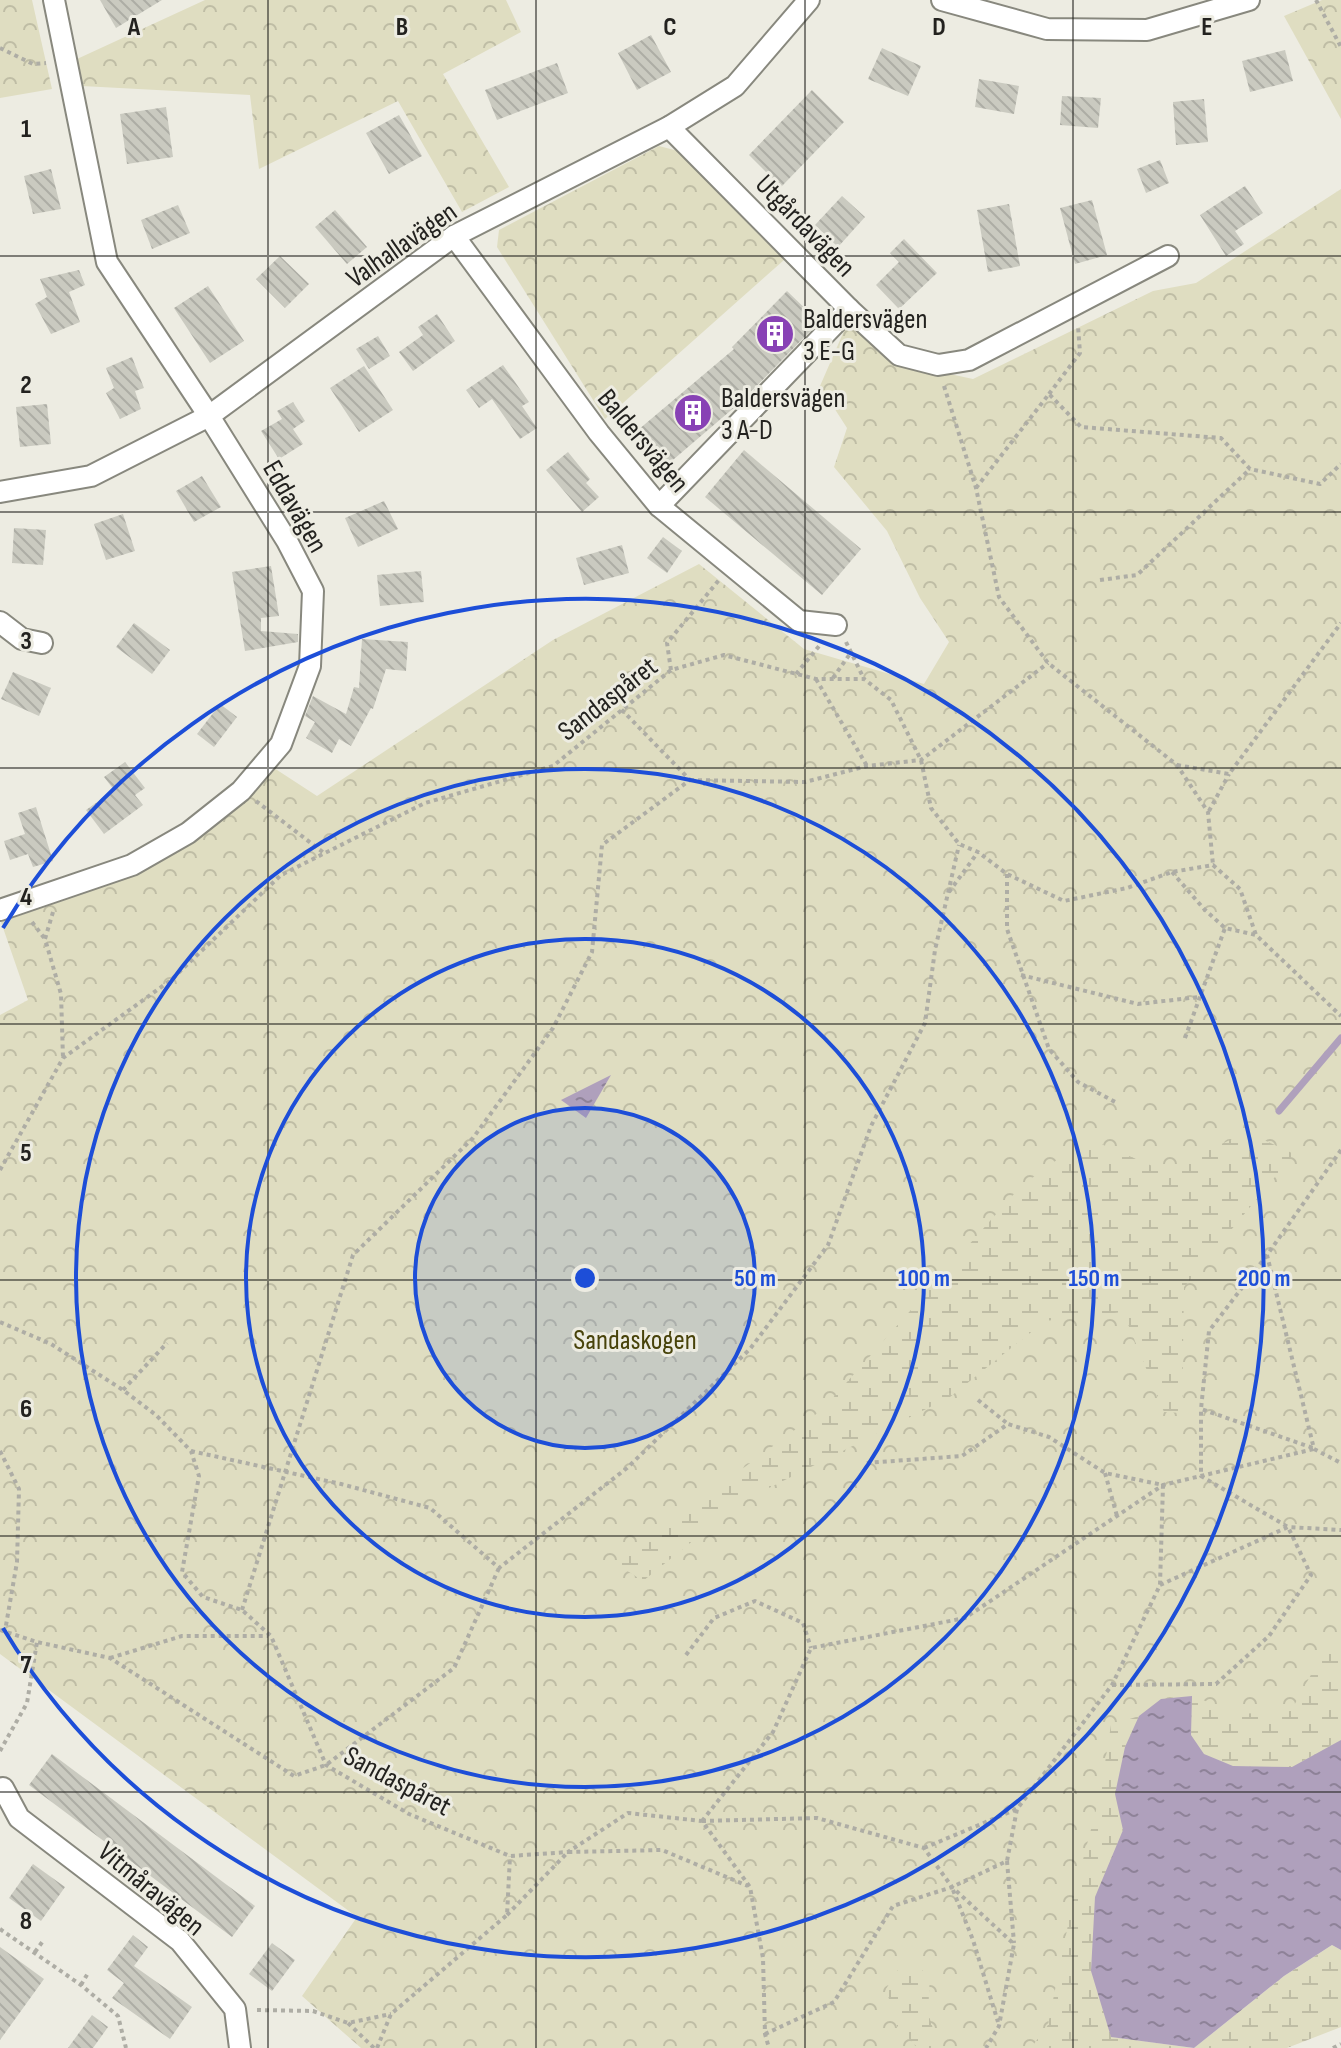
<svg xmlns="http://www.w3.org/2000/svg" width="1341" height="2048" font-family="'Sofia Sans Condensed',sans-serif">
  <defs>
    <pattern id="forest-crowns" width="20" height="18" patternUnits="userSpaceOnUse" patternTransform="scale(2)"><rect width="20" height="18" fill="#dfddc1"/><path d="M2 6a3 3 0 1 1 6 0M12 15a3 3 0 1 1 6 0" fill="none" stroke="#bfbda5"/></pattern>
    <pattern id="wetland-marsh" width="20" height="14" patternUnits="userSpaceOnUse" patternTransform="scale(2)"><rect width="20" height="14" fill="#dfddc1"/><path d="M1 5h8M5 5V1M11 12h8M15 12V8" fill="none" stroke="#bfbda5"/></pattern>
    <pattern id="water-ripples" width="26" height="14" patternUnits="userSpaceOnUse" patternTransform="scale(2)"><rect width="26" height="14" fill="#afa0bc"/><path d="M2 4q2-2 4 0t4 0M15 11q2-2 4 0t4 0" fill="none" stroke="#8e8298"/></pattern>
    <pattern id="building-back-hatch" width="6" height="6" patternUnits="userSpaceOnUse" patternTransform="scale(2)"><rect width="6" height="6" fill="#cacac0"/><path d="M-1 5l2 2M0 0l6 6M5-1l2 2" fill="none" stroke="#adada5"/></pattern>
  </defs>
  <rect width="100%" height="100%" fill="#edece2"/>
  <g fill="url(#forest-crowns)">
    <polygon points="0,0 32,0 52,89 0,98"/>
    <polygon points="205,0 506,0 521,32 443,74 509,187 462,212 398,101 259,169 250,95 82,86 77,59"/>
    <polygon points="1322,0 1341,0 1341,119 1284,16"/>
    <polygon points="659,146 678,151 784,260 605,419 497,247 499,230"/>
    <polygon points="1341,189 1341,1740 1330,1748 1111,2037 1192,2048 361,2048 302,1996 357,1917 0,1654 0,1015 28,1000 1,922 137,875 192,841 241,804 274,768 317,796 553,640 699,564 804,649 924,684 949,642 920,598 887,531 834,467 847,428 820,386 847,324 894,362 973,379 1153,291 1196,283"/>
  </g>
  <g fill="url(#wetland-marsh)">
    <polygon points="1247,1132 1294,1154 1184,1287 1182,1413 1164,1412 1123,1312 1045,1321 950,1397 741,1502 643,1581 615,1563 823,1409 1021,1186 1087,1138 1164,1171"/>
    <polygon points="1341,1638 1341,1740 1292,1767 1233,1766 1204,1754 1191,1735 1192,1696 1240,1714 1291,1711 1324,1651"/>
    <polygon points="1139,1716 1125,1747 1115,1794 1123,1830 1095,1898 1111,2037 1192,2048 1031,2048 1048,2025 1075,1890 1100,1795 1111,1725"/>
    <polygon points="1332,1945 1341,1950 1341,2027 1287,2048 1194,2048 1284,1976"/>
    <polygon points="903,1962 930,1974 928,2013 939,2048 918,2048 897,2026 886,1989"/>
  </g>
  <g fill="url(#water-ripples)">
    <polygon points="611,1075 586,1118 561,1100"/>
    <polygon points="1192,1696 1191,1735 1204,1754 1233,1766 1292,1767 1341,1740 1341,1950 1332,1945 1284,1976 1194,2048 1111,2037 1091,1971 1095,1897 1123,1830 1115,1794 1125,1747 1139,1716 1161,1699"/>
  </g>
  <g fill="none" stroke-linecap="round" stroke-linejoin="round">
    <polyline stroke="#afa0bc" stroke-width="7" points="1279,1111 1341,1038"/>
  </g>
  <g fill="url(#building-back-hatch)">
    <polygon points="100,0 162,0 116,28"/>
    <polygon points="651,35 671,72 637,90 618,53"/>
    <polygon points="882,48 921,66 908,96 868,79"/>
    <polygon points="1285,50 1293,81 1250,92 1242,61"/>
    <polygon points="557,63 568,93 497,120 485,90"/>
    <polygon points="979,79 1019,86 1014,114 975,107"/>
    <polygon points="812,90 844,122 781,187 749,155"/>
    <polygon points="1062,96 1101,98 1098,128 1060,125"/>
    <polygon points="1204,99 1208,142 1176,145 1173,102"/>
    <polygon points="166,107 173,157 127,164 120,114"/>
    <polygon points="399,115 422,156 389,174 366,133"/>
    <polygon points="1160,160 1169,183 1146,193 1137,169"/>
    <polygon points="51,169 61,209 33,214 24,176"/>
    <polygon points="1245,186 1263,213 1235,231 1244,244 1226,256 1200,215"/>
    <polygon points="842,196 865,217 838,247 815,225"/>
    <polygon points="1092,200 1107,255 1075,264 1060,208"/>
    <polygon points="1009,204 1020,266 988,272 977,210"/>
    <polygon points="178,205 190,233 152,249 141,220"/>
    <polygon points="335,210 367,247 347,264 315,227"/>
    <polygon points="904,239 937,273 899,309 876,285 899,262 890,253"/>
    <polygon points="280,256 309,284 285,308 256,279"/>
    <polygon points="79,270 85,285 69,292 80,322 51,334 35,304 47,297 40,279"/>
    <polygon points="208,286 244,341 210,363 174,308"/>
    <polygon points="787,291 819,322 743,400 667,465 638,430 734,349 732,347"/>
    <polygon points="437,314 455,341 413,371 399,352 423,335 418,327"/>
    <polygon points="378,336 390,356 369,369 356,349"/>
    <polygon points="132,357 144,388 135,391 141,409 120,419 106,393 114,388 106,368"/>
    <polygon points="503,365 529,402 522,406 537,428 520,439 492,399 479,408 466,390"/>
    <polygon points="364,366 393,410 359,432 330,388"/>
    <polygon points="293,402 305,421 293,429 303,444 279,459 261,431 282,419 277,411"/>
    <polygon points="47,404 51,444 20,447 16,407"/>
    <polygon points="744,450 861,549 822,595 705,497"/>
    <polygon points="568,452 590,479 586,483 599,497 582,512 546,470"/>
    <polygon points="202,476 221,507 194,522 176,491"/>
    <polygon points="384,501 398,529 358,547 345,518"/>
    <polygon points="123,514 135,551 106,560 94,524"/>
    <polygon points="14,528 46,530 43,565 12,563"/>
    <polygon points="663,537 682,551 667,573 647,558"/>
    <polygon points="622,545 629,573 584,585 576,558"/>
    <polygon points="271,566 279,616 261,618 261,631 298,634 298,642 245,651 232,572"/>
    <polygon points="421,571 424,602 380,606 377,575"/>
    <polygon points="134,623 170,650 152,674 116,647"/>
    <polygon points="362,639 408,642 406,671 386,669 373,709 371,708 351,746 339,739 332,753 306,738 315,722 305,716 313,696 346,714 354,687 359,688"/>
    <polygon points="13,672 51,688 39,716 1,699"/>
    <polygon points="220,704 237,717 214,747 197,734"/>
    <polygon points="125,762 145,788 135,795 143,805 104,834 86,810 114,790 104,777"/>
    <polygon points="36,807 53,861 33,867 28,854 10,860 4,841 25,834 18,813"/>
    <polygon points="52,1754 255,1906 232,1937 29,1785"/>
    <polygon points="33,1864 65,1887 41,1921 9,1898"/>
    <polygon points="133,1935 148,1947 134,1966 192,2007 170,2039 112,1998 124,1983 107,1970"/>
    <polygon points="272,1943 295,1960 272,1991 249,1974"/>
    <polygon points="0,1947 44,1979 0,2040"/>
    <polygon points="92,2015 108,2027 93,2048 68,2048"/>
  </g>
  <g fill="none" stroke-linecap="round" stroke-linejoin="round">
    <defs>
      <g id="minor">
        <polyline points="942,0 1047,29 1147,30 1249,0"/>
        <polyline points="669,127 849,309 899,355 938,365 969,360 1168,256"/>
        <polyline points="454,236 599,433 659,506 799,621 836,625"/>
        <polyline points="0,492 91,476 209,416 454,236 669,127 735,86 809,0"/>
        <polyline points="659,506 849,309"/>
        <polyline points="0,622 22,639 42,643"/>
        <polyline points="0,910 132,865 188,833 241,791 281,744 310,666 313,591 287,541 209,416 107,262 54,0"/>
        <polyline points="3,1788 19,1818 180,1941 235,2009 240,2048"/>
      </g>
    </defs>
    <use href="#minor" stroke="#88887e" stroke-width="24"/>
    <g stroke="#aeada5" stroke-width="4" stroke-dasharray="4 4" stroke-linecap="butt">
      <polyline points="1316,0 1341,47"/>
      <polyline points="0,48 33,64 46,63"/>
      <polyline points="944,386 976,488 999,597 1048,663 1177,765 1208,812 1213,865"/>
      <polyline points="1049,394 1080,353 1078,326"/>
      <polyline points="976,488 1049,394 1081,427 1221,438 1250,469 1320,484 1341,464"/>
      <polyline points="1100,580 1137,575 1250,469"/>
      <polyline points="846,642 864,679"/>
      <polyline points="671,670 667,643 719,580"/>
      <polyline points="796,674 820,645"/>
      <polyline points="833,678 852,651"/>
      <polyline points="816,679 867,766"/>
      <polyline points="1177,765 1229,774 1341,623"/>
      <polyline points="690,780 805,782 867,766 921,760 1048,663"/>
      <polyline points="256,801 324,853"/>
      <polyline points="1209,811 1229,774"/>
      <polyline points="1172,872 1204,909 1225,928 1256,935"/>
      <polyline points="1007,874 1007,929 1049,1049 1078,1082 1117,1103"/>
      <polyline points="949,892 978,852"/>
      <polyline points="53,912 45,939 61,994 63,1058"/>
      <polyline points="32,922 45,939"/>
      <polyline points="1021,975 1138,1004 1199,997"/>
      <polyline points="1185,1038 1225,928"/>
      <polyline points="1341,1150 1267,1255 1314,1449 1341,1463"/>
      <polyline points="0,1170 63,1058 171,980 281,875 425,803 553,766 671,670 724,655 816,679 864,679 891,700 921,760 931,808 959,844 978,852 1007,874 1064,901 1127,888 1172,872 1213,865 1240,889 1256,935 1341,1016"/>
      <polyline points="1267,1255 1209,1331 1201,1409 1313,1448"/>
      <polyline points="0,1322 51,1344 123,1390 156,1415 191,1451 199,1476 182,1572 203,1597 242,1610 271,1636 326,1765 409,1814 510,1856 568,1852 628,1813 702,1821 750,1887 763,1958 765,2034 769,2048"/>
      <polyline points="123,1390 167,1343"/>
      <polyline points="978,1400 1008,1424"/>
      <polyline points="0,1451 19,1489 17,1562 5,1631"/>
      <polyline points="191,1451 341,1484 430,1508 499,1568 627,1468 750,1349 828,1245 871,1126 925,1023 935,950 959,845"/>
      <polyline points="1105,1473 1117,1516"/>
      <polyline points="1160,1585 1288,1527 1341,1530"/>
      <polyline points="242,1610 353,1255 473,1138 553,1028 592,952 602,845 690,780 621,709"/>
      <polyline points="0,1630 37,1642 110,1658 294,1776 326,1765 454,1668 499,1568"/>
      <polyline points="686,1655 714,1618 755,1601 803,1623 811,1648"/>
      <polyline points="110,1658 182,1636 268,1636"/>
      <polyline points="1112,1685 1216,1684 1269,1636 1311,1575 1288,1527 1201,1476 1201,1409"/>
      <polyline points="0,1751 27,1703 37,1642"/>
      <polyline points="702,1821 773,1732 811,1648 965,1618 1163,1485 1314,1449"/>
      <polyline points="702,1821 817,1818 924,1848 952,1887 1014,1944 999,2026 986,2048"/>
      <polyline points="924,1848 1017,1809"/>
      <polyline points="1007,1861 1014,1943"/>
      <polyline points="953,1890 973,1940 998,2022"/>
      <polyline points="507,1915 568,1852 662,1850 748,1886"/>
      <polyline points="0,1929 81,1985 118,2016 126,2048"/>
      <polyline points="35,1952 43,1941"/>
      <polyline points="81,1985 88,1973"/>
      <polyline points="257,2010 313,2011 348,2023 391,2014"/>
      <polyline points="348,2023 374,2048"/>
      <polyline points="765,2034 834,2002 893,1906 952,1887 1007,1861 1017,1809 1112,1685 1160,1585 1163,1485 1105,1473 1049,1437 1008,1424 962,1456 866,1463"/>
      <polyline points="377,2048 391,2014 507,1915 510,1856"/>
      <polyline points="1333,2048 1341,2044"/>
    </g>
    <use href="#minor" stroke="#fff" stroke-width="20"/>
  </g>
  <path fill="none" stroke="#23221f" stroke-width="2" stroke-opacity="0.55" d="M268 0V2048M536 0V2048M805 0V2048M1073 0V2048M0 256H1341M0 512H1341M0 768H1341M0 1024H1341M0 1280H1341M0 1536H1341M0 1792H1341"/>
  <circle cx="585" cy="1278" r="170" fill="#1d4ed8" fill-opacity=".12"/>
  <g fill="none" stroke="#1d4ed8" stroke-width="4">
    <circle cx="585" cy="1278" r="170"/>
    <circle cx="585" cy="1278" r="339"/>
    <circle cx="585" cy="1278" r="509"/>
    <path d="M3 928A679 679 0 1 1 3 1628"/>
  </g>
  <defs>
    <symbol id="building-disc" viewBox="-11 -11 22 22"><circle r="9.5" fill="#8842b5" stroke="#edece2"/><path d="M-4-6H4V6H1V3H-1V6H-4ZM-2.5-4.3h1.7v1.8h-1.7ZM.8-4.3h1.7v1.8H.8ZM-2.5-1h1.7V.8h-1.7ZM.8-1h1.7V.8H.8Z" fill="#fff"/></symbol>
  </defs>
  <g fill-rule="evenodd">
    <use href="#building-disc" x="753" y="312" width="44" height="44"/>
    <use href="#building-disc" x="671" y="391" width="44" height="44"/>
  </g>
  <g text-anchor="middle" stroke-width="6" stroke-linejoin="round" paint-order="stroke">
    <g font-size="28" fill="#23221f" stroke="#edece2">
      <text transform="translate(806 225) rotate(46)" y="10">Utgårdavägen</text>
      <text transform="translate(401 244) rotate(-35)" y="10">Valhallavägen</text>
      <text transform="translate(644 440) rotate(50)" y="10">Baldersvägen</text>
      <text transform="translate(296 506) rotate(60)" y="10">Eddavägen</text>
      <text transform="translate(607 698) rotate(-38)" y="10">Sandaspåret</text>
      <text transform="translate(398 1780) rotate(28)" y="10">Sandaspåret</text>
      <text transform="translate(152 1888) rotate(40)" y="10">Vitmåravägen</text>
    </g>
    <g font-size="28" fill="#23221f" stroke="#edece2" text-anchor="start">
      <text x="803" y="328">Baldersvägen<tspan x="803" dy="32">3 E-G</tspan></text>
      <text x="721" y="407">Baldersvägen<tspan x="721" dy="32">3 A-D</tspan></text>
    </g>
    <g font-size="28" fill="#48430a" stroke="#edece2">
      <text x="635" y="1349">Sandaskogen</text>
    </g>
  </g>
  <g font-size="26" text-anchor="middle" font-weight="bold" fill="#23221f" stroke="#edece2" stroke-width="6" stroke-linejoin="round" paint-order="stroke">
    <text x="134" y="35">A</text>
    <text x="402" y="35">B</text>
    <text x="670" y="35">C</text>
    <text x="939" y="35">D</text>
    <text x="1207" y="35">E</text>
    <text x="26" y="137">1</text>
    <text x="26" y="393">2</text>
    <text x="26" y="649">3</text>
    <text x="26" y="905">4</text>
    <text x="26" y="1161">5</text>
    <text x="26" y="1417">6</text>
    <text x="26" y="1673">7</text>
    <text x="26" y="1929">8</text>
  </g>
  <circle cx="585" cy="1278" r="12" fill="#1d4ed8" stroke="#edece2" stroke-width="4"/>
  <g font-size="24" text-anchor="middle" font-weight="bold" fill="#1d4ed8" stroke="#edece2" stroke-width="6" stroke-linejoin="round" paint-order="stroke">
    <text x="755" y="1286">50 m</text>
    <text x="924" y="1286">100 m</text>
    <text x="1094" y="1286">150 m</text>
    <text x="1264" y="1286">200 m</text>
  </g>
</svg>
